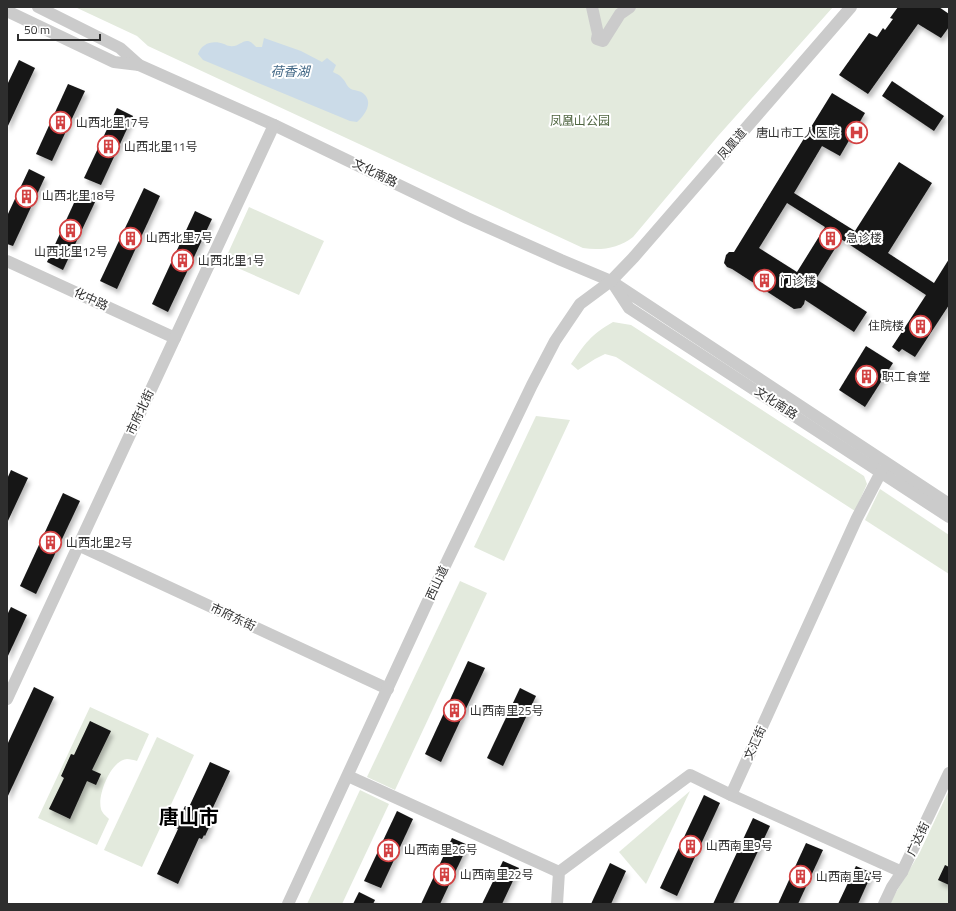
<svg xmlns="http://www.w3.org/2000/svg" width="956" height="911" font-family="'Titillium Web','Noto Sans SC',sans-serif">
  <defs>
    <filter id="shadow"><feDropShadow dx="2.5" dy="4.5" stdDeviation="2" flood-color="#0004"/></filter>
  </defs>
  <rect width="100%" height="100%" fill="#fff"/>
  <g fill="#e3eadd">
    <path d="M75 7H833L718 136 633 237C619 248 601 251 583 248L148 46 137 36Z"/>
    <polygon points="249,207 324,241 299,295 224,262"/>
    <path d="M613 322 631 325 864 476 867 484 855 511 616 357 605 354 595 359 578 370 571 364C585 344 590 335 613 322Z"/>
    <polygon points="536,416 570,420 504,561 474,547"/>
    <polygon points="880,489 949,535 949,574 865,520"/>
    <polygon points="460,581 487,593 395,790 367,777"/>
    <path d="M90 707 149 734 137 761C134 760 130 759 127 759 111 760 97 795 101 809 102 813 106 816 109 819L97 845 38 818Z"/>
    <polygon points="157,737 194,755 142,867 104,850"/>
    <polygon points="360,790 389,804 342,904 307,904"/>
    <polygon points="949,790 949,904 889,904 920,852"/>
    <polygon points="690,791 646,884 619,852"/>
  </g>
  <path fill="#cbdbe8" d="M264 38 301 51 322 62 327 58 336 65 333 72C337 74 340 75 343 79 346 82 347 87 351 89 355 91 361 90 365 95 373 104 364 116 357 122L350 121 203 60 198 54C202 43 213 40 224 44 227 45 227 46 230 46 241 48 245 33 256 47H262Z"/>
  <g fill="#151515" fill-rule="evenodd" filter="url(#shadow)">
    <polygon points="898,7 939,7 949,14 949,27 941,38 918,24 868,94 839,75 869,33 877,37 883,28 885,30 893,19 890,18"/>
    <polygon points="19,60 35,68 7,128 7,85"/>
    <polygon points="892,81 944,116 934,131 882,96"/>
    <polygon points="68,84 85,91 52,161 36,154"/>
    <path d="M832 93 865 113 840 156 822 146 794 193 855 231 899 162 932 183 888 253 934 283 949 259V305L915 357 902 349 899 352 892 347 926 295 841 239 816 279 867 312 854 332 805 300 804 304 801 308 794 309 732 269 727 267 724 263 726 255 729 252H734ZM787 203 825 227 797 272 759 248Z"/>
    <polygon points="117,108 133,116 101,185 84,178"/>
    <polygon points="29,169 45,177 13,246 7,244 7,216"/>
    <polygon points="144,188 160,196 117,289 100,281"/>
    <polygon points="79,192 96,200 63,270 47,262"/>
    <polygon points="195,211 212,219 168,312 152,304"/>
    <polygon points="866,346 893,363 865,407 839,390"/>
    <polygon points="11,470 28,478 7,523 7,479"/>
    <polygon points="63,493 80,501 36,594 20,586"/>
    <polygon points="11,607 27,615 7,658 7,615"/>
    <polygon points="468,661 485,668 441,762 425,754"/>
    <polygon points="34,687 54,697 7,798 7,745"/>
    <polygon points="520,688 536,696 503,766 487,758"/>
    <polygon points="90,721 111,731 92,770 101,774 96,785 87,781 70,819 49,809 64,778 61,776 71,754 74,755"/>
    <polygon points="210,762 230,771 209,816 211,818 209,822 211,823 205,836 204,835 202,839 199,838 178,884 157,874 178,829 175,827 185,806 189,807"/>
    <polygon points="704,795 720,803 677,896 660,888"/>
    <polygon points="397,811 413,819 381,888 364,881"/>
    <polygon points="753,818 770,826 733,904 713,904"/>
    <polygon points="452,838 468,845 440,904 421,904"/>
    <polygon points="806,843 823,850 798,904 778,904"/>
    <polygon points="503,861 519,868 502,904 482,904"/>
    <polygon points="610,863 626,871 611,904 591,904"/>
    <polygon points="945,865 949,867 949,885 938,880"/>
    <polygon points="856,866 872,873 858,904 838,904"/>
    <polygon points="359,892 375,900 373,904 353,904"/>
  </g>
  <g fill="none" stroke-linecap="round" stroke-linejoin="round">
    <g stroke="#cbcbcb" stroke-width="12">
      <polyline points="38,7 120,48 139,65"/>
      <polyline points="592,7 598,34 597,39 603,41 620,14 630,7"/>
      <polyline points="7,11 114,62 139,65 274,125 467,218 561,260 611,281 949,504"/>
      <polyline points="7,261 175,338"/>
      <polyline points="614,285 629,308 949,517"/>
      <polyline points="78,545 388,689"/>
      <polyline points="7,699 274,125"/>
      <polyline points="348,776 559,872"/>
      <polyline points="731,795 902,872"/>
      <polyline points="288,904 427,603 532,385 555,341 580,304 611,281 634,257 851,7"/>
      <polyline points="557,904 559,872 690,775 731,795 857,518 881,472"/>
      <polyline points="884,904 892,887 902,872 949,773"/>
    </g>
  </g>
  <defs>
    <symbol id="building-ring" viewBox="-11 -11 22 22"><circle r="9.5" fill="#fff" stroke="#d34243" stroke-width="1.5"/><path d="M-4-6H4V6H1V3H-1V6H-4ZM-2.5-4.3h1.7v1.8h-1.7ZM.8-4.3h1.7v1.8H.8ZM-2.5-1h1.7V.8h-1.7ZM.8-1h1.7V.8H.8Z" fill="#d34243"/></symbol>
    <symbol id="hospital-ring" viewBox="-11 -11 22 22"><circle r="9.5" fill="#fff" stroke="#d34243" stroke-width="1.5"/><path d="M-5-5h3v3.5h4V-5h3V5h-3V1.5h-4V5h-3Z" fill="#d34243"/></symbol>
  </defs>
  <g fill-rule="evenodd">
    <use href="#building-ring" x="48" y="110" width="25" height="25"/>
    <use href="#hospital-ring" x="844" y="120" width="25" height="25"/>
    <use href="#building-ring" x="96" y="134" width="25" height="25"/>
    <use href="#building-ring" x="14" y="184" width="25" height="25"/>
    <use href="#building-ring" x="58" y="218" width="25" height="25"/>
    <use href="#building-ring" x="118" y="226" width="25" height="25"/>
    <use href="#building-ring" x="818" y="226" width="25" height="25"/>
    <use href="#building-ring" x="170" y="248" width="25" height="25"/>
    <use href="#building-ring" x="752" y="268" width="25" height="25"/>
    <use href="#building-ring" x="908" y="314" width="25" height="25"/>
    <use href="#building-ring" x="854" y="364" width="25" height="25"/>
    <use href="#building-ring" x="38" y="530" width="25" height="25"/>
    <use href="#building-ring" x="442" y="698" width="25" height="25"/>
    <use href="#building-ring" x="678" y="834" width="25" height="25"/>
    <use href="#building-ring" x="376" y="838" width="25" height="25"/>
    <use href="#building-ring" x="432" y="862" width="25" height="25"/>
    <use href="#building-ring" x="788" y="864" width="25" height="25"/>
  </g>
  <g text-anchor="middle" stroke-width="4" stroke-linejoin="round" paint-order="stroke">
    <g font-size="12" fill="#4f6540" stroke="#fff">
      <text x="580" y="125">凤凰山公园</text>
    </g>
    <g font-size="12" fill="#2e2e2e" stroke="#fff" text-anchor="start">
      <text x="76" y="127">山西北里17号</text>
      <text x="840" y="137" text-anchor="end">唐山市工人医院</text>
      <text x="124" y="151">山西北里11号</text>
      <text x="42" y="200">山西北里18号</text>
      <text x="146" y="242">山西北里7号</text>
      <text x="846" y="242">急诊楼</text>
      <text x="71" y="256" text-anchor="middle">山西北里12号</text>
      <text x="198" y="265">山西北里1号</text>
      <text x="780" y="285">门诊楼</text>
      <text x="904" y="330" text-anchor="end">住院楼</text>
      <text x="882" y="381">职工食堂</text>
      <text x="66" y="547">山西北里2号</text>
      <text x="470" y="715">山西南里25号</text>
      <text x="706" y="850">山西南里9号</text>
      <text x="404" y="854">山西南里26号</text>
      <text x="460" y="879">山西南里22号</text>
      <text x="816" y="881">山西南里4号</text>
    </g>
    <g font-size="12" fill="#2e2e2e" stroke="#fff">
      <text transform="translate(732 144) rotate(-49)" y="4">凤凰道</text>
      <text transform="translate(375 173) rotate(26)" y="4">文化南路</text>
      <text transform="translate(91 299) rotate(25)" y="4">化中路</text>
      <text transform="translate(776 403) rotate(33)" y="4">文化南路</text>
      <text transform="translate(140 412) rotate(-65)" y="4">市府北街</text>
      <text transform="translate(437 583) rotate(-65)" y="4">西山道</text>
      <text transform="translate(233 617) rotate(25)" y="4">市府东街</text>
      <text transform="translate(755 743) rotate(-66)" y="4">文汇街</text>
      <text transform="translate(918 839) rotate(-65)" y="4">广达街</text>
    </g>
    <g font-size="13" font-style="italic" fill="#446987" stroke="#fff">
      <text x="290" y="76">荷香湖</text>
    </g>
    <g font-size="20" font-weight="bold" fill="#000" stroke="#fff">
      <text x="189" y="824">唐山市</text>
    </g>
  </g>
  <rect width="956" height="911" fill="none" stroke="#2e2e2e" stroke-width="16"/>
  <path d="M18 34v6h82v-6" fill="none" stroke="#2e2e2e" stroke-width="2"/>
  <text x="24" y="34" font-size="12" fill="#2e2e2e" stroke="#ffffff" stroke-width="3" paint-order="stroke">50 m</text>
</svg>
